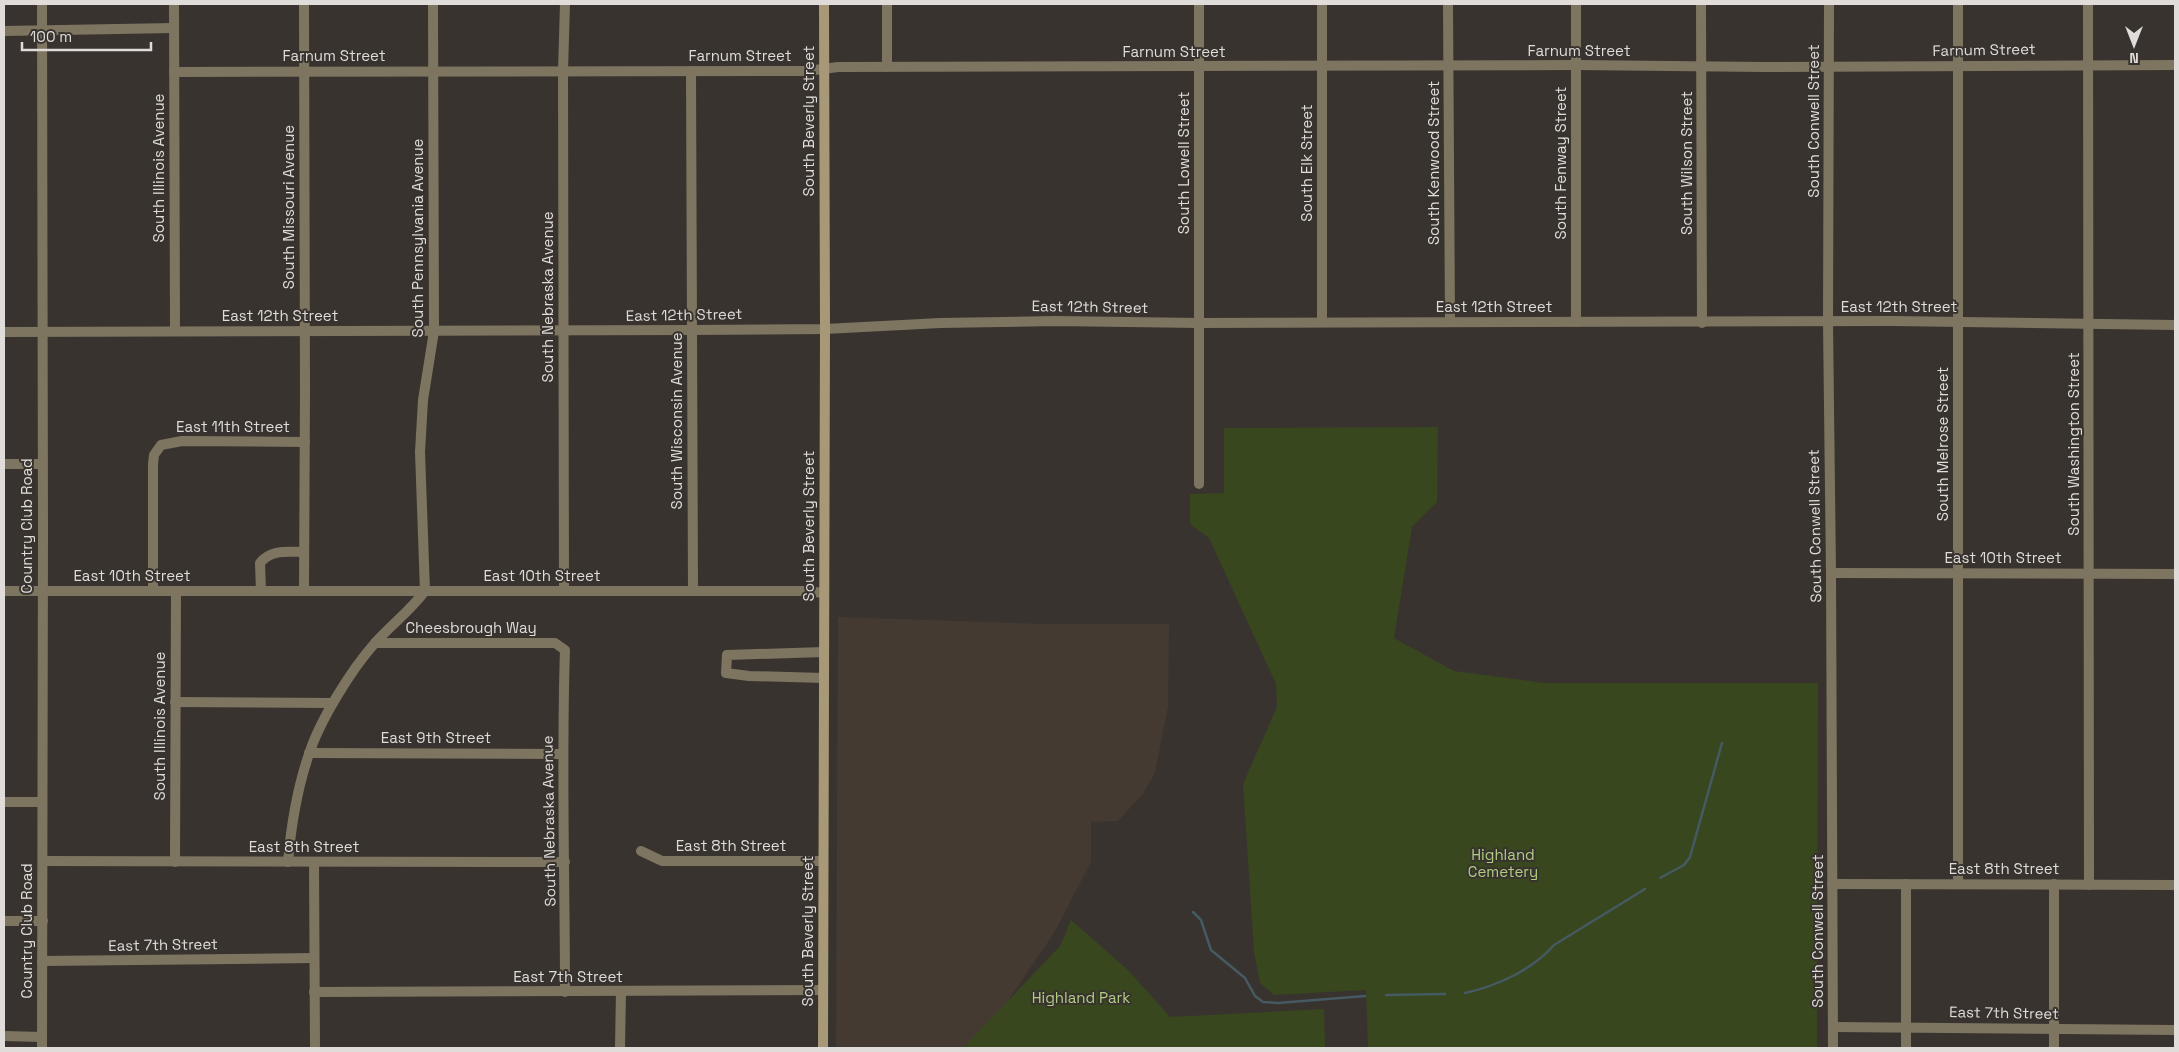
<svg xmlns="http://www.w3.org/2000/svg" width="2179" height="1052" font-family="'Space Grotesk',sans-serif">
  <rect width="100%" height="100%" fill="#38332f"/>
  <polygon fill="#443a32" points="838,617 1044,624 1169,624 1168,707 1155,773 1142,795 1118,821 1091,822 1091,862 1054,933 976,1048 836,1048"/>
  <g fill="#38471e">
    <polygon points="1438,427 1437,502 1412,527 1394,638 1454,671 1544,683 1818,683 1817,1048 1368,1048 1366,990 1274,995 1260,983 1254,952 1243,784 1277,707 1276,684 1209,538 1190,524 1190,494 1224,493 1224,428"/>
    <polygon points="1071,920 1129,971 1170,1017 1324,1009 1325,1048 963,1048 1060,946"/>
  </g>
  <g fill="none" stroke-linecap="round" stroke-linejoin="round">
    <g stroke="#455a62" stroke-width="2.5">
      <polyline points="1660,878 1684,865 1690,857 1722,743"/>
      <polyline points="1193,912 1201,920 1211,950 1245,978 1255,996 1263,1002 1278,1003 1365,996"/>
      <path d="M1465 993C1497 986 1532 970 1554 945L1645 889"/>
      <polyline points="1386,995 1445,994"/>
    </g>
    <g stroke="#7e7560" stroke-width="10">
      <polyline points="174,4 175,331"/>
      <polyline points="1199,4 1199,484"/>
      <polyline points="1448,4 1450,322"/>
      <polyline points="1701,4 1702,323"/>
      <polyline points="1829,4 1828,322 1831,573 1833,1048"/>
      <polyline points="2088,4 2089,885"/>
      <polyline points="4,31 174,28"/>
      <polyline points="887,67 887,4"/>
      <polyline points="691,71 693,591"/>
      <polyline points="174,72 807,71 838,67 1576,65 1764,67 2175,65"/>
      <polyline points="1322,322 1322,4"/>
      <polyline points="1576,322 1576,4"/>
      <polyline points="4,464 42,464"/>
      <polyline points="1831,573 2175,574"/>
      <polyline points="564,590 563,71 565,4"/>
      <polyline points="4,591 807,591 823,593"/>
      <polyline points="153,591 153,464 154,455 161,445 182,441 305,442"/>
      <path d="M261 591 260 563C271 549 287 552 304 552"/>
      <polyline points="304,591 305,390 304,4"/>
      <path d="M375 643H555L565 650C561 764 565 878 565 992"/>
      <polyline points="824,652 727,655 726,673 749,676 824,678"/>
      <polyline points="175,702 333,703"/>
      <polyline points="309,753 563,754"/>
      <polyline points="4,802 42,802"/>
      <polyline points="641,851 662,861 823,861"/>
      <polyline points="43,861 565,862"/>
      <polyline points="175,862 176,591"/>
      <path d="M288 862C291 826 297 789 309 754 320 720 351 670 375 643 391 625 410 611 425 591L420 452 423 400 434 331 433 4"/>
      <polyline points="314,862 315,1048"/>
      <polyline points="1832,884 2175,885"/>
      <polyline points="1906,884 1906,1048"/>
      <polyline points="1958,884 1958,4"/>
      <polyline points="4,921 43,921"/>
      <polyline points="42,961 314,958"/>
      <polyline points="314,992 823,990"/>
      <polyline points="1833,1027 2175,1030"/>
      <polyline points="4,1036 42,1037"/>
      <polyline points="42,1048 43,534 42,4"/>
      <polyline points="620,1048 621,991"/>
      <polyline points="2054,1048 2054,884"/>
    </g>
    <polyline stroke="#7e7560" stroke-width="10" points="4,332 692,330 825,329 940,323 1055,321 1199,323 1893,321 2175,325"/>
    <polyline stroke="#a79978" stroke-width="10" points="823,1048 825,329 824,4"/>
  </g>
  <g text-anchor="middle" stroke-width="4" stroke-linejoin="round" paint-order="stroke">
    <g font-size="15" fill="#dfdcd9" stroke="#38332f">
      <text transform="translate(1984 50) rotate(-1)" y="5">Farnum Street</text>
      <text x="1579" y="56">Farnum Street</text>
      <text x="1174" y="57">Farnum Street</text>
      <text x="334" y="61">Farnum Street</text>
      <text x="740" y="61">Farnum Street</text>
      <text transform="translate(809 121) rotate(-90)" y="5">South Beverly Street</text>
      <text transform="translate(1814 121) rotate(-90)" y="5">South Conwell Street</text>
      <text transform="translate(1184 163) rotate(-90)" y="5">South Lowell Street</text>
      <text transform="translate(1307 163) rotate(-90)" y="5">South Elk Street</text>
      <text transform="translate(1434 163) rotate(-90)" y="5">South Kenwood Street</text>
      <text transform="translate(1561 163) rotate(-90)" y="5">South Fenway Street</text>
      <text transform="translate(1687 163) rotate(-90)" y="5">South Wilson Street</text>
      <text transform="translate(159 168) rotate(-90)" y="5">South Illinois Avenue</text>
      <text transform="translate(289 207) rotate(-90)" y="5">South Missouri Avenue</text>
      <text transform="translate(418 238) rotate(-90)" y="5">South Pennsylvania Avenue</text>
      <text transform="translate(548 297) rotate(-90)" y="5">South Nebraska Avenue</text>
      <text transform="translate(1090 307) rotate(1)" y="5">East 12th Street</text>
      <text x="1494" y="312">East 12th Street</text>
      <text x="1899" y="312">East 12th Street</text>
      <text transform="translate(684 315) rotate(-1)" y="5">East 12th Street</text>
      <text x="280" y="321">East 12th Street</text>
      <text transform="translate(677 421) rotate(-90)" y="5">South Wisconsin Avenue</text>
      <text x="233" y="432">East 11th Street</text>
      <text transform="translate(1943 444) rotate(-90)" y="5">South Melrose Street</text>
      <text transform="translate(2074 444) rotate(-90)" y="5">South Washington Street</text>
      <text transform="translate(27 526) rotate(-90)" y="5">Country Club Road</text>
      <text transform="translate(809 526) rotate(-90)" y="5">South Beverly Street</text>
      <text transform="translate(1815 526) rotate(-91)" y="5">South Conwell Street</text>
      <text x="2003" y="563">East 10th Street</text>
      <text x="132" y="581">East 10th Street</text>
      <text x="542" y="581">East 10th Street</text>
      <text x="471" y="633">Cheesbrough Way</text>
      <text transform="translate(160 726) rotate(-90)" y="5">South Illinois Avenue</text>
      <text x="436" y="743">East 9th Street</text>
      <text transform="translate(549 821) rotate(-91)" y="5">South Nebraska Avenue</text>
      <text x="731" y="851">East 8th Street</text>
      <text x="304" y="852">East 8th Street</text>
      <text x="2004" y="874">East 8th Street</text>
      <text transform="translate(27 931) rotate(-90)" y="5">Country Club Road</text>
      <text transform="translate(808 931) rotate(-90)" y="5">South Beverly Street</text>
      <text transform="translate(1818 931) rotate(-90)" y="5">South Conwell Street</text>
      <text transform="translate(163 945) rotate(-1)" y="5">East 7th Street</text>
      <text x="568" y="982">East 7th Street</text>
      <text transform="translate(2004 1013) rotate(1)" y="5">East 7th Street</text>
    </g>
    <g font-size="15" fill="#b0cd83" stroke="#38332f">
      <text x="1503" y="860">Highland<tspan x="1503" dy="17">Cemetery</tspan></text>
      <text x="1081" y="1003">Highland Park</text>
    </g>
  </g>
  <rect width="2179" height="1052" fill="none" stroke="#dfdcd9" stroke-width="10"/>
  <g transform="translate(2134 45) rotate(180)" stroke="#38332f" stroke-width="4" paint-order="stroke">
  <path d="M0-4L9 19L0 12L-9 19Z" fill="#dfdcd9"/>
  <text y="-8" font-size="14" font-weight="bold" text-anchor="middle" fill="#dfdcd9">N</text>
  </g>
  <path d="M22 42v8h129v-8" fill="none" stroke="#dfdcd9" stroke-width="2.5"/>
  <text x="30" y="42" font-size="15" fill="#dfdcd9" stroke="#38332f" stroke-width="4" paint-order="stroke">100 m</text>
</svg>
